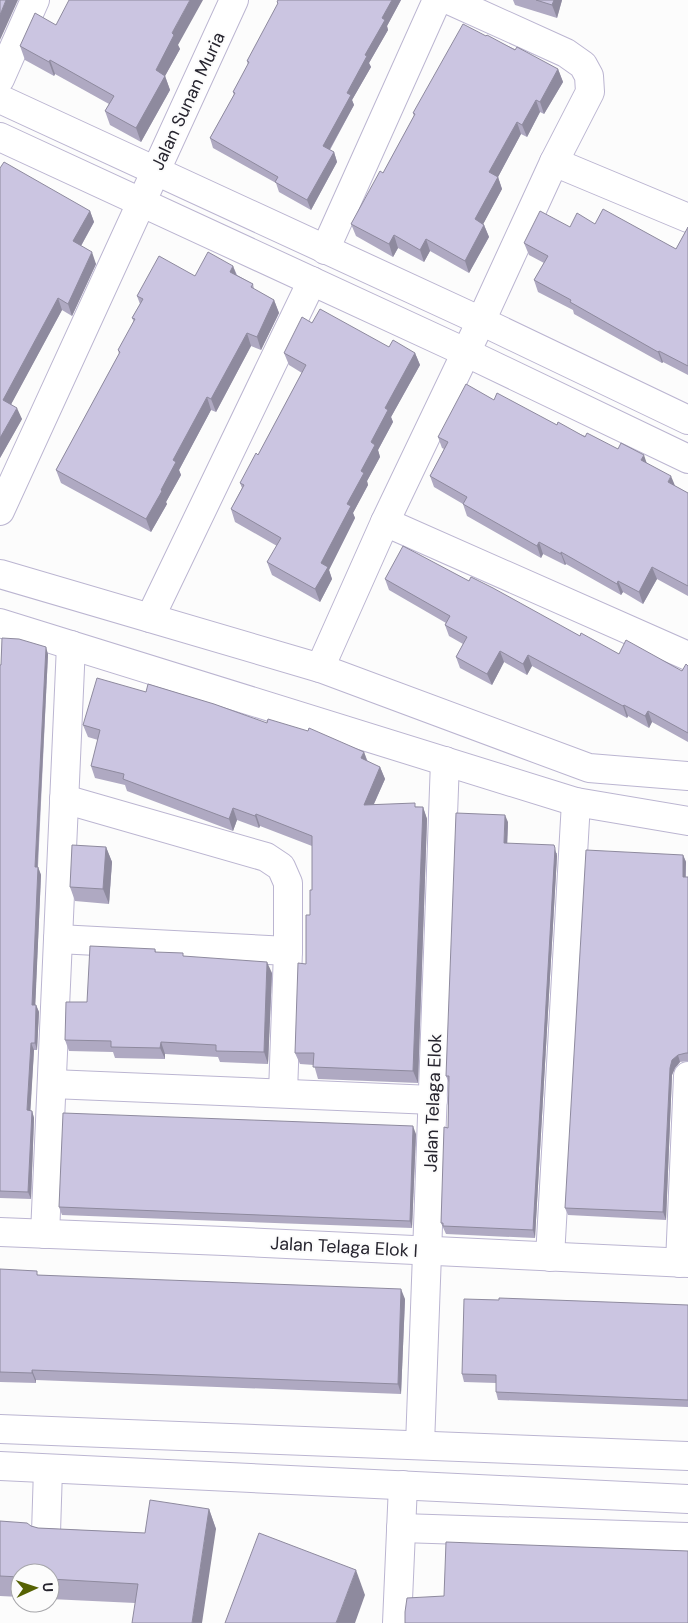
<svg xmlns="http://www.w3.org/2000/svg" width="688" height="1623" font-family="'DM Sans',sans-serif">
  <rect width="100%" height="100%" fill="#fcfcfc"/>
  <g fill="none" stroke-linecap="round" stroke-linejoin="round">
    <defs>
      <g id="minor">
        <polyline points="0,79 35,0"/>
        <polyline points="0,99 481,321 688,420"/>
        <polyline points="0,137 465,352 688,459"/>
        <polyline points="554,162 688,218"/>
        <polyline points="325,250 437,0"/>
        <polyline points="0,511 234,0"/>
        <polyline points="385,522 688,656"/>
        <polyline points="0,574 320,668 589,768 688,776"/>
        <polyline points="150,618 312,281"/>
        <polyline points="0,623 576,802 688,821"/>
        <polyline points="320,668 385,522 481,321 554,162 590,92 589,76 583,65 566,53 449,0"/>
        <polyline points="64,799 266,857 281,867 288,883 288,951 283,1093"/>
        <polyline points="58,939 288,951"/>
        <polyline points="52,1084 433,1100"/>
        <polyline points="0,1232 224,1241 688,1263"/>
        <polyline points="45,1234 71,645"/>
        <polyline points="550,1257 576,802"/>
        <polyline points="680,1263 688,1076"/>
        <polyline points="0,1429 688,1456"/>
        <polyline points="420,1445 445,761"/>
        <polyline points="0,1466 688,1499"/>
        <polyline points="401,1528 688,1537"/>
        <polyline points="46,1533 48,1469"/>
        <polyline points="397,1623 403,1485"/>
      </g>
    </defs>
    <use href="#minor" stroke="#bbb5d1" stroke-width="30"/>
    <use href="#minor" stroke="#fff" stroke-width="28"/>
  </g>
  <g fill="#afa9c2">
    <polygon points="278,0 401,0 387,26 388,30 369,63 371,67 352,100 354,105 330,150 334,152 337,162 311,210 279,192 276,183 213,148 210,138 234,95 233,92 248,65 247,61 278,4 277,2"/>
    <polygon points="513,0 562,0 557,18 515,5"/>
    <polygon points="56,25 178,45 180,49 165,76 170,90 141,142 110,125 105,111 109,104 55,74 54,76 25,60 20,46"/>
    <polygon points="486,36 558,69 563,82 544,114 540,112 527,137 521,134 498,177 502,189 483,224 484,225 489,237 469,273 430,251 424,262 398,248 393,257 356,236 351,224 383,173 414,116 413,113"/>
    <polygon points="0,168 90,211 94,222 81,246 96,264 72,316 62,310 11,404 22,419 0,458"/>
    <polygon points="595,224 676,249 688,227 688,375 663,362 662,363 574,314 573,310 538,292 534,280 544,263 529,255 524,243 570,227"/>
    <polygon points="233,266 237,275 253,284 254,289 274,300 279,313 261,350 251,346 216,412 211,410 179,470 181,475 166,502 167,504 151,532 61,483 56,470 119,354 118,350 134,322 132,318 140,304 137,296 195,276"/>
    <polygon points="312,323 389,347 415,353 420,365 391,417 393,422 378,450 380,457 367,481 368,485 353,513 355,518 329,570 332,579 320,602 272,575 267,562 277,546 235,522 231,509 242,488 240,483 258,455 302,373 289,365 284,353"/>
    <polygon points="494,400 618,449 647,463 675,486 688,493 688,596 657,579 643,604 623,592 621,595 566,564 565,565 543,554 541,558 467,516 463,504 434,487 430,476 444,449 442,448 438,437"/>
    <polygon points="385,579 469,581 580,636 619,654 682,671 688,666 688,742 652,722 649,728 628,716 627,718 532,666 527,675 504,662 492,685 460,668 456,657 463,644 449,636 445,625 446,623 389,590"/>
    <polygon points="48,654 38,867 41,875 35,1005 36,1005 39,1012 37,1050 34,1050 30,1111 32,1111 34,1118 31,1199 0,1198 0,665"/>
    <polygon points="146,692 267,723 364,752 368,762 380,767 385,779 374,804 423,807 427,819 418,1083 318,1079 314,1065 300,1064 295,1053 306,964 312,890 312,846 260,826 259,828 237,820 233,831 127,791 125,785 95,778 91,766 98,740 88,737 83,725"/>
    <polygon points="508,822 507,843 557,853 557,856 535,1238 446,1234 441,1223 448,1128 449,1083 446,1076"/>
    <polygon points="106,847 112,862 109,904 75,901 70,887"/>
    <polygon points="683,855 686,862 686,877 688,877 688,1061 680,1062 675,1068 672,1075 666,1220 568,1215 565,1208"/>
    <polygon points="155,949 156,952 184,956 272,973 268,1064 220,1062 218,1057 165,1054 165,1059 115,1058 113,1052 69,1051 65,1040 87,1002"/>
    <polygon points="416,1134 412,1228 62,1215 59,1207"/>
    <polygon points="0,1269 39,1275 405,1299 401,1394 36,1380 36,1383 0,1382"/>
    <polygon points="688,1305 688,1407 498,1400 496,1392 496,1383 464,1382 462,1374"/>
    <polygon points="209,1509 216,1529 135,1603 50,1599 50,1573 20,1573 20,1597 0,1596 0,1521 31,1526 38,1528 145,1533"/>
  </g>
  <g fill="#8e8a9e">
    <polygon points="6,0 18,0 0,40 0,15"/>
    <polygon points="190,0 203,0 178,45 180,49 165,76 170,90 141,142 136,128 156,70 172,33"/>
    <polygon points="392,0 401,0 387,26 388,30 369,63 371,67 352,100 354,105 326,156 323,146 382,18"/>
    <polygon points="554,0 562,0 557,18 552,5"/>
    <polygon points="50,60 55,74 54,76 49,62"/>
    <polygon points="558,69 563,82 544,114 540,102"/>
    <polygon points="536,100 540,112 527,137 522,125"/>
    <polygon points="517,122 521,134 498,177 502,189 479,232 475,219 489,172"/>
    <polygon points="334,152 337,162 311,210 307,200"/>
    <polygon points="90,211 94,222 77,253 73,241"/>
    <polygon points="484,225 489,237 469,273 465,261"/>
    <polygon points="394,235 398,248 393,257 389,244"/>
    <polygon points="426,239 430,251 424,262 420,250"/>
    <polygon points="92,252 96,264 72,316 68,304"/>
    <polygon points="233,266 238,280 230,272"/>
    <polygon points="58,298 62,310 7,412 3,400"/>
    <polygon points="274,300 279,313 261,350 257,337"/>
    <polygon points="247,333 251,346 216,412 211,399"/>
    <polygon points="659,351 663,362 662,363 658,352"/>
    <polygon points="415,353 420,365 391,417 393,422 378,450 380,457 367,481 368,485 353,513 355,518 329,570 332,579 320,602 315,589 321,563 347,504 385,408"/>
    <polygon points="207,397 211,410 179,470 181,475 166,502 167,504 151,532 146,519 173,460"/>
    <polygon points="17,408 22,419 0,458 0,438"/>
    <polygon points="644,455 648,467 641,460"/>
    <polygon points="671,476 676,488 668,482"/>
    <polygon points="539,542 543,554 541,558 537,546"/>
    <polygon points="561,552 566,564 565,565 561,554"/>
    <polygon points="652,567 657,579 643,604 639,592"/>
    <polygon points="618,581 623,592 621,595 617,584"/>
    <polygon points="46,647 48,654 37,875 35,867"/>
    <polygon points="500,651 504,662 492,685 487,674"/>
    <polygon points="528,655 532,666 527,675 523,664"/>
    <polygon points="624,705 628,716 627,718 623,706"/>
    <polygon points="648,711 652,722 649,728 645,716"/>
    <polygon points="364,752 368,764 361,758"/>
    <polygon points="380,767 385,779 368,817 364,805"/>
    <polygon points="423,807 427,819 418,1083 413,1071"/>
    <polygon points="233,808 237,820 233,831 229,819"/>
    <polygon points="256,814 260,826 259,828 255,816"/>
    <polygon points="505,815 508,822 507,850 504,843"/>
    <polygon points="554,845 557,856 535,1238 533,1230"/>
    <polygon points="106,847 112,862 109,904 103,889"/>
    <polygon points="683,855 686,862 685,884 683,877"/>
    <polygon points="38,867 41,875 35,1012 32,1005"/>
    <polygon points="267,962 272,973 268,1064 264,1052"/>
    <polygon points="36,1005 39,1012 37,1050 35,1043"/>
    <polygon points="161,1042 165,1054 165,1059 160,1048"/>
    <polygon points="31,1043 34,1050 30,1118 27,1110"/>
    <polygon points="678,1055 680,1062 675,1068 672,1075 666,1220 663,1212 670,1068 672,1060"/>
    <polygon points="32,1111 34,1118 31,1199 28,1192"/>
    <polygon points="413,1126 416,1134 412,1228 410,1221"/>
    <polygon points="401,1289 405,1299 401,1394 398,1384"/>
    <polygon points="32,1370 36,1380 36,1383 32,1373"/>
    <polygon points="209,1509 216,1529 202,1623 192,1623"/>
    <polygon points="356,1570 365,1595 355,1623 336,1623"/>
  </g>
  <g fill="#cbc5e1" stroke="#8e8a9e">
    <polygon points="0,0 6,0 0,15"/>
    <polygon points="69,0 190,0 172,33 174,35 156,70 165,76 136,128 105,111 114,96 50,60 49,62 20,46 35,13 56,25"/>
    <polygon points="278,0 392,0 382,18 385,20 365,55 367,56 347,93 351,95 323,146 334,152 307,200 275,182 278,177 210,138 235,93 233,92 249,62 247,61 278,3 277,2"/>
    <polygon points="536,0 554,0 552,5"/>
    <polygon points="463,24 486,36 487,35 515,50 517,47 558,69 540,102 536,100 522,125 517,122 489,172 498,177 475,219 484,225 465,261 426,239 420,250 394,235 389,244 351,224 380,171 383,173 415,114 413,113"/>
    <polygon points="4,162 90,211 73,241 92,252 68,304 58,298 3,400 17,408 0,438 0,168"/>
    <polygon points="603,209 676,249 688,227 688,366 659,351 658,352 570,302 571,300 534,280 548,256 524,243 540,211 570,227 577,213 595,224"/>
    <polygon points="208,252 233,266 230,272 253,284 251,287 274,300 257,337 247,333 211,399 207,397 173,460 176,462 161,490 162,491 146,519 56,470 120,352 118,350 135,319 132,318 143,299 137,296 159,256 195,276"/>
    <polygon points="320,309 389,347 393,340 415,353 385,408 388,410 371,442 375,445 361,471 364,473 347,504 351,506 321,563 328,567 315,589 267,562 281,538 231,509 244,485 240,483 256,453 258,455 306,365 284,353 302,317 312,323"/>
    <polygon points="466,384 494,400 497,393 557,425 558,422 585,437 587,433 618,449 621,443 644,455 641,460 671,476 668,482 688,493 688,586 652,567 639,592 618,581 617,584 561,552 561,554 539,542 537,546 463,504 467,497 430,476 448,442 438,437"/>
    <polygon points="403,546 469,581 471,577 493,588 580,636 581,633 619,654 626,640 682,671 686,664 688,666 688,733 648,711 645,716 624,705 623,706 528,655 523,664 500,651 487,674 456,657 467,637 445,625 450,616 385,579"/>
    <polygon points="2,638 19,639 46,647 35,867 38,867 32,1005 36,1005 35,1043 31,1043 27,1110 32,1111 28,1192 0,1191 0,665 1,665"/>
    <polygon points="97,678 146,692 148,684 214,704 267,723 268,719 308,731 309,728 364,752 361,758 380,767 364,805 415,803 415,807 423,807 413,1071 313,1067 314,1053 295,1053 298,963 306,964 306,915 310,915 310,890 312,890 312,836 256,814 255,816 233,808 229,819 123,779 124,774 91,766 100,730 83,725"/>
    <polygon points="456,813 505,815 504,843 554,845 555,848 533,1230 443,1226 443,1223 441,1223 444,1127 448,1128 449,1076 446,1076"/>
    <polygon points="72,845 106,847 103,889 70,887"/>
    <polygon points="586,850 683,855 683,877 688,877 688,1053 686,1053 678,1055 672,1060 670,1068 663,1212 565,1208"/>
    <polygon points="90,946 155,949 155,952 183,953 183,956 267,962 264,1052 216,1051 216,1045 161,1042 160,1048 111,1047 111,1041 65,1040 66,1002 87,1002"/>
    <polygon points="63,1113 413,1126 410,1221 59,1207"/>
    <polygon points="0,1269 37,1271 37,1275 401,1289 398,1384 32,1370 32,1373 0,1372"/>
    <polygon points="499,1298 688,1305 688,1400 496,1392 496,1375 462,1374 464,1299 499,1300"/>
    <polygon points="150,1500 209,1509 192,1623 132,1623 138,1584 50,1579 50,1573 20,1573 20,1577 0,1576 0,1521 27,1523 31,1526 38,1528 145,1533"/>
    <polygon points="259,1533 356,1570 336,1623 225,1623"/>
    <polygon points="446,1542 688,1551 688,1623 405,1623 405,1612 407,1598 444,1596"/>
  </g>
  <g text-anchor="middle" stroke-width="4" stroke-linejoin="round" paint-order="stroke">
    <g font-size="18" fill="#26242e" stroke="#fcfcfc">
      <text transform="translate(188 101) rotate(-65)" y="6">Jalan Sunan Muria</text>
      <text transform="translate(433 1103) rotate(-88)" y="6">Jalan Telaga Elok</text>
      <text transform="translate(344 1247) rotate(3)" y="6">Jalan Telaga Elok I</text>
    </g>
  </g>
  <g transform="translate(35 1588) rotate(87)"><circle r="24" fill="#fcfcfc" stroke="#a6a6aa"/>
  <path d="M0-4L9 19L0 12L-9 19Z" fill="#566203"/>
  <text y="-8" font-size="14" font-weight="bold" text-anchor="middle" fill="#26242e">U</text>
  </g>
</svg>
